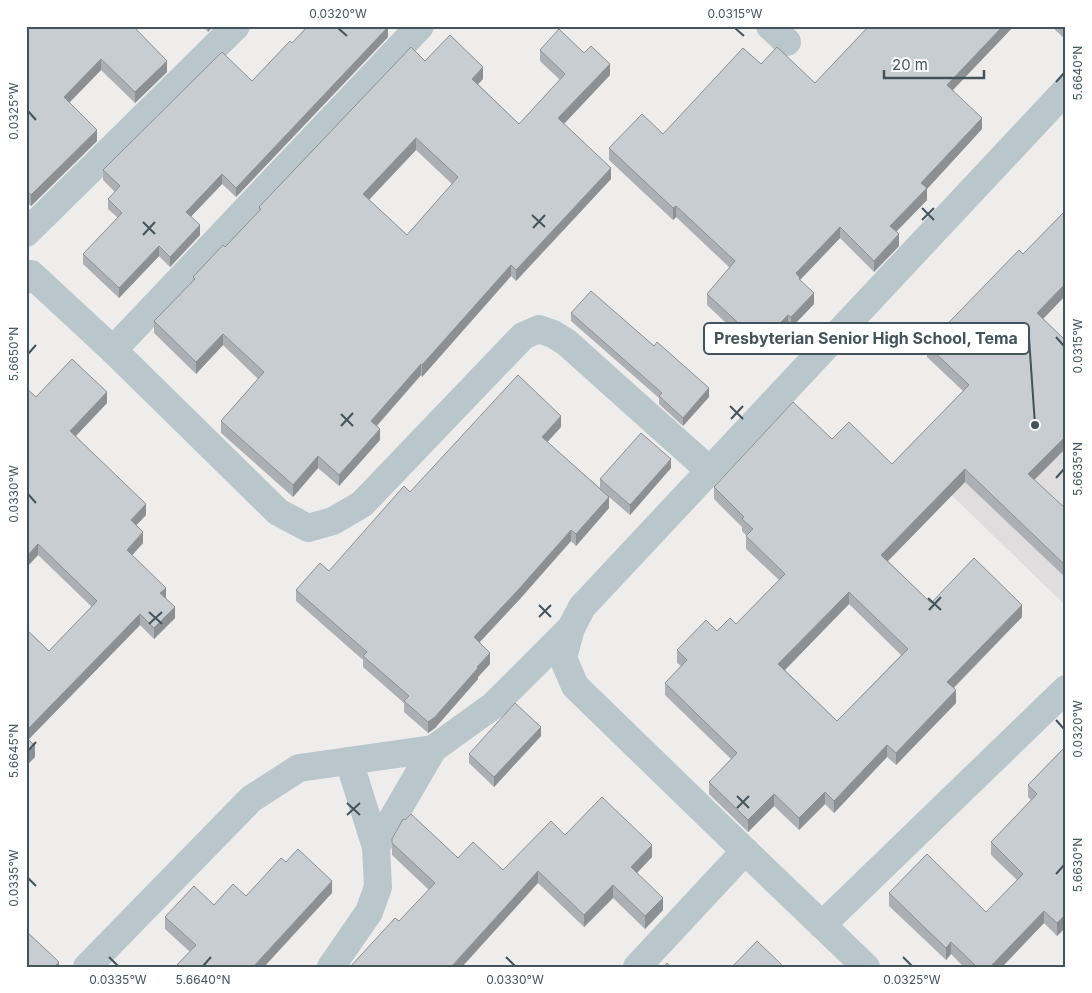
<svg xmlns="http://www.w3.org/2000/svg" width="1092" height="993" font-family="Inter,sans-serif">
  <rect width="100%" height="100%" fill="#efecec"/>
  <polygon fill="#e0dddf" points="1066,362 1066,606 943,487"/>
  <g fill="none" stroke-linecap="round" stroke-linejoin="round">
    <g stroke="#b9c7cd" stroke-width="28">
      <polyline points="770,26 787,42"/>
      <polyline points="26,233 236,26"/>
      <polyline points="26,280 31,274 113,350 278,512 308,528 333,521 362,504 523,336 539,329 553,334 566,342 709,470"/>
      <polyline points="113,350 420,26"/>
      <polyline points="376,847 433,749"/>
      <polyline points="822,925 1066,689"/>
      <polyline points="87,967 251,799 299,768 433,749 494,705 571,628"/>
      <polyline points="331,967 369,912 378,887 376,847 349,761"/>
      <polyline points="637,967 745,851"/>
      <polyline points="866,967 745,851 575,686 563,658 571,628 582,607 1066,90"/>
    </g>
  </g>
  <g fill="#acb0b5" fill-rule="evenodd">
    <polygon points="26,26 167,72 135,103 101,70 69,103 97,141 31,206 26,202"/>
    <polygon points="203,26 213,26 208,32"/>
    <polygon points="308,26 390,26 388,28 388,37 236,197 222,184 191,216 200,235 170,267 159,256 119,298 83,264 83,254 118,218 108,209 108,199 115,192 103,180 103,170 252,81 292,43"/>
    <polygon points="869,26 1014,26 953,90 982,129 927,189 927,200 896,232 899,246 874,272 840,238 800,280 814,304 791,328 788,326 760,355 707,305 707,294 730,268 676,217 673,220 609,160 609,148 663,134 761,64 815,83"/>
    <polygon points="1051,26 1066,26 1066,40"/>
    <path d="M540 50 584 53 610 75 564 124 611 179 516 281 511 276 422 377 421 375 377 426 380 440 339 486 318 468 293 497 221 433V421L258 379 223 345 196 374 154 333V321L193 281V277L225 247 259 212V207L425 61 483 79 478 84 519 124 560 80 540 61ZM416 150 452 184 407 235 369 200Z"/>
    <path d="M1066 210V295L1043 319 1066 341V448L1034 480 1066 509V578L965 482 888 561 931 603 1022 617 954 688 956 703 896 765 887 757 834 813 825 804 799 830 774 806 748 832 709 794V782L731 759 665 695V683L681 666 677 663V650L717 631 736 624 779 580 746 549V536H747L742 531V527L714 499V487L832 439 892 464 963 391 927 357V345L1023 254ZM849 604 901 655 837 721 785 670Z"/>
    <polygon points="571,313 709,397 683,426 659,404 659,398 571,321"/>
    <polygon points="26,388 36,397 107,403 76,436 146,515 136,525 143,543 132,555 166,598 175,618 154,639 140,625 29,739 35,757 26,766 26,629 49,651 92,607 38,555 27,567 26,567"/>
    <polygon points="561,427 547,442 600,488 600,479 671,468 630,515 609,497 609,508 576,546 571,541 519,600 480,642 490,664 478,677 478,679 435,728 428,733 404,712 404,703 363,667 363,660 296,601 296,590 329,571 410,492"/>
    <polygon points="541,736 494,787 469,763 469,754"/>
    <polygon points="1066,746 1066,927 1057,936 1044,923 1002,967 964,967 951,954 946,960 889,906 889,893 986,912 1017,880 991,855 991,842 1031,800 1028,797 1028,785"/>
    <polygon points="565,835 652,857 637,873 663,910 645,929 613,898 584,927 538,883 399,921 429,890 392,855 392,839 503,870"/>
    <polygon points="286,862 332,893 189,951 165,929 165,917 246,896"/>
  </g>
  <g fill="#8c9093">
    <polygon points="208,26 213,26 208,32"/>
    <polygon points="384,26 390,26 388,28 388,37 236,197 236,188"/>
    <polygon points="1003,26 1014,26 947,96 947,85"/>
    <polygon points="101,59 101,70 64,108 64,97"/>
    <polygon points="167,61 167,72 135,103 135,92"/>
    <polygon points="610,64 610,75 558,130 558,118"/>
    <polygon points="483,67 483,79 472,90 472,79"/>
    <polygon points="982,118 982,129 927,189 927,200 890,238 890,226 921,183"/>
    <polygon points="97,130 97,141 31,206 31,195"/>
    <polygon points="416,138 416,150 363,206 363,194"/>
    <polygon points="611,168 611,179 516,281 516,270"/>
    <polygon points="222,174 222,184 186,222 186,212"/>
    <polygon points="676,206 676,217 673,220 673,208"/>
    <polygon points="200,225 200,235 170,267 170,257"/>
    <polygon points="840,227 840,238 800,280 800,289 796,273"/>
    <polygon points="899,234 899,246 874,272 874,261"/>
    <polygon points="159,246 159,256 119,298 119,288"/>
    <polygon points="511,265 511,276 422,377 422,365"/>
    <polygon points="1066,283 1066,295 1037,325 1037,313"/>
    <polygon points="814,293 814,304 791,328 791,317"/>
    <polygon points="788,315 788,326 760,355 760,343"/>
    <polygon points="223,334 223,345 196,374 196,362"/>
    <polygon points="421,364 421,375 371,432 371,421"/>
    <polygon points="709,388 709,397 683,426 683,418"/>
    <polygon points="107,392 107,403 70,442 70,431"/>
    <polygon points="561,416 561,427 542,448 542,437"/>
    <polygon points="380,429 380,440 339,486 339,475"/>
    <polygon points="1066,436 1066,448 1028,486 1028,474"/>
    <polygon points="318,456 318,468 293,497 293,485"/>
    <polygon points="671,459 671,468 630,515 630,505"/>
    <polygon points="965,469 965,482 881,568 881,555"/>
    <polygon points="609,497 609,508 576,546 576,534"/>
    <polygon points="146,504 146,515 131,531 131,520"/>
    <polygon points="571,530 571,541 519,600 474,648 474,637"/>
    <polygon points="143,532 143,543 127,561 127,550"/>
    <polygon points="38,544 38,555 27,567 27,556"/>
    <polygon points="166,588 166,599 160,593"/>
    <polygon points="849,592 849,604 778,677 778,664"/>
    <polygon points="1022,605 1022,617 947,694 947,682"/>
    <polygon points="175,607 175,618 154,639 154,628"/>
    <polygon points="140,614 140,625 26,742 26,731"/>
    <polygon points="490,653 490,664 478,677 478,679 435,728 428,733 428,722"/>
    <polygon points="956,690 956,703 896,765 896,753"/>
    <polygon points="541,727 541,736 494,787 494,777"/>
    <polygon points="887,745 887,757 834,813 834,801"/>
    <polygon points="35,746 35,757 26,766 26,755"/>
    <polygon points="825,792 825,804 799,830 799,818"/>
    <polygon points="774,794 774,806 748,832 748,820"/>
    <polygon points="652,845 652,857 631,879 631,867"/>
    <polygon points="538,871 538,883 462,967 451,967"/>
    <polygon points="332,881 332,893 264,967 253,967"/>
    <polygon points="613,885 613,898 584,927 584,915"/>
    <polygon points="663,898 663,910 645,929 645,916"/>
    <polygon points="1044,911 1044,923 1002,967 990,967"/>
    <polygon points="1066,914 1066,927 1057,936 1057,923"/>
    <polygon points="951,942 951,954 946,960 946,948"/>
    <polygon points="59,962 59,967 54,967"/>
  </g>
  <g fill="#c8cdd2" stroke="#8c9093" fill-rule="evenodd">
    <polygon points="26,26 133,26 167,61 135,92 101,59 64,97 97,130 31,195 26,190"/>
    <polygon points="308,26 387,26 388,27 236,188 222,174 186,212 200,225 170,257 159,246 119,288 83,254 122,213 108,199 120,186 103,170 222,52 252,81 290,41 292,43"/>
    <polygon points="869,26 1003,26 947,85 982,118 921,183 927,188 890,226 899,234 874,261 840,227 796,273 800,278 799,279 814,293 791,317 788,315 760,343 707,294 735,261 676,206 673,208 609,148 642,114 663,134 743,48 761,64 777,47 815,83"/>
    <path d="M559 29 584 53 591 46 610 64 558 118 611 168 516 270 511 265 422 365 421 364 371 421 380 429 339 475 318 456 293 485 221 421 264 372 223 334 196 362 154 321 195 279 193 277 223 245 225 247 261 209 259 207 411 47 425 61 450 35 483 67 472 79 519 124 565 74 540 50ZM416 138 458 177 407 235 363 194Z"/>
    <path d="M1066 210V283L1037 313 1066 341V436L1028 474 1066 509V566L965 469 881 555 931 603 974 558 1022 605 947 682 956 690 896 753 887 745 834 801 825 792 799 818 774 794 748 820 709 782 737 753 665 683 687 660 677 650 706 620 717 631 730 618 736 624 785 574 746 536 753 529 742 519 744 517 714 487 793 402 832 439 849 422 892 464 969 385 927 345 1019 250 1023 254ZM849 592 908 649 837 721 778 664Z"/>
    <polygon points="591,291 654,346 657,342 709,388 683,418 659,396 662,393 571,313"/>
    <polygon points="72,359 107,392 70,431 146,504 131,520 143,532 127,550 166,588 160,593 175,607 154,628 140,614 26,731 26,629 49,651 97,601 38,544 27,556 26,556 26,388 36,397"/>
    <polygon points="518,375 561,416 542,437 609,497 576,534 571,530 519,589 474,637 490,653 477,667 478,668 435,717 428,722 404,701 409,696 363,656 367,652 296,590 320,563 329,571 404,486 410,492"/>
    <polygon points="641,433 671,459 630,505 600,479"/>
    <polygon points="515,703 541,727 494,777 469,754"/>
    <polygon points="26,737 35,746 26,755"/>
    <polygon points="1066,746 1066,914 1057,923 1044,911 990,967 977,967 951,942 946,948 889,893 927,854 986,912 1023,874 991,842 1037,794 1028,785"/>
    <polygon points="602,797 652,845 631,867 663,898 645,916 613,885 584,915 538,871 451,967 350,967 395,918 399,921 435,883 392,843 392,839 403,819 405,820 411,814 458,858 473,842 503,870 551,821 565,835"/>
    <polygon points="298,849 332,881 253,967 175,967 196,945 165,917 194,886 214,905 233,884 246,896 281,858 286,862"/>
    <polygon points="26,931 59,962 54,967 26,967"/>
    <polygon points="757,941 784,967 732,967"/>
    <polygon points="667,963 670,967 664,967"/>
  </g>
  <path fill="none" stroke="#43535b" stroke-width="2" d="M338 28 347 36M735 28 744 36M1056 82 1064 73M28 111 36 120M922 208 934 220M532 215 545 227M922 220 934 208M143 222 155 234M533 228 545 215M143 235 155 222M1056 337 1064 346M28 354 36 345M730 406 743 419M341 414 353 426M731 419 743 406M341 426 353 413M1056 478 1064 469M28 494 36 503M928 598 941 610M539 605 551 617M929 610 941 597M149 612 162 624M539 617 551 605M149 624 162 612M1056 720 1064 729M28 751 36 742M737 796 749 808M347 803 360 815M737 808 749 796M347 815 360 803M1056 874 1064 865M28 878 36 886M109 957 118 966M506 957 515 966M903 957 912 966M203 966 211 957"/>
  <path fill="none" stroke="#43535b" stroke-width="2" d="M1035 425L1029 338"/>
  <circle fill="#43535b" stroke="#fff" stroke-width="2" cx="1035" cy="425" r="5"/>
  <rect fill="#fff" stroke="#43535b" stroke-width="2" x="704" y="323" width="325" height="31" rx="5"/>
  <g font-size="16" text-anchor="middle" font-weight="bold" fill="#43535b">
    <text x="866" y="344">Presbyterian Senior High School, Tema</text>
  </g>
  <rect width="1092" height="993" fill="none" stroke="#ffffff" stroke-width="55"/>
  <path d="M884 70v8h100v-8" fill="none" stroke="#43535b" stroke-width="2.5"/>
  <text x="892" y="70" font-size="15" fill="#43535b" stroke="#ffffff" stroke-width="4" paint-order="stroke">20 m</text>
  <rect x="28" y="28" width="1036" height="938" fill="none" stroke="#43535b" stroke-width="2"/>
  <g font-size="12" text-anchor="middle" fill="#43535b">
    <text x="338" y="18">0.0320°W</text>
    <text x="735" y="18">0.0315°W</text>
    <text transform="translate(1078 73) rotate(-90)" y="4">5.6640°N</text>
    <text transform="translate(14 111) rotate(-90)" y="4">0.0325°W</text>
    <text transform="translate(1078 346) rotate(-90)" y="4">0.0315°W</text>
    <text transform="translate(14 354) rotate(-90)" y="4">5.6650°N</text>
    <text transform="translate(1078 469) rotate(-90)" y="4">5.6635°N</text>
    <text transform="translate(14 494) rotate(-90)" y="4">0.0330°W</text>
    <text transform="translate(1078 729) rotate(-90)" y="4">0.0320°W</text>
    <text transform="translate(14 751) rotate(-90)" y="4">5.6645°N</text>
    <text transform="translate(1078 865) rotate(-90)" y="4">5.6630°N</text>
    <text transform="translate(14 878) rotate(-90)" y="4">0.0335°W</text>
    <text x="118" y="984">0.0335°W</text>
    <text x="203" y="984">5.6640°N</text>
    <text x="515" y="984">0.0330°W</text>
    <text x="912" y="984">0.0325°W</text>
  </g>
</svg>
